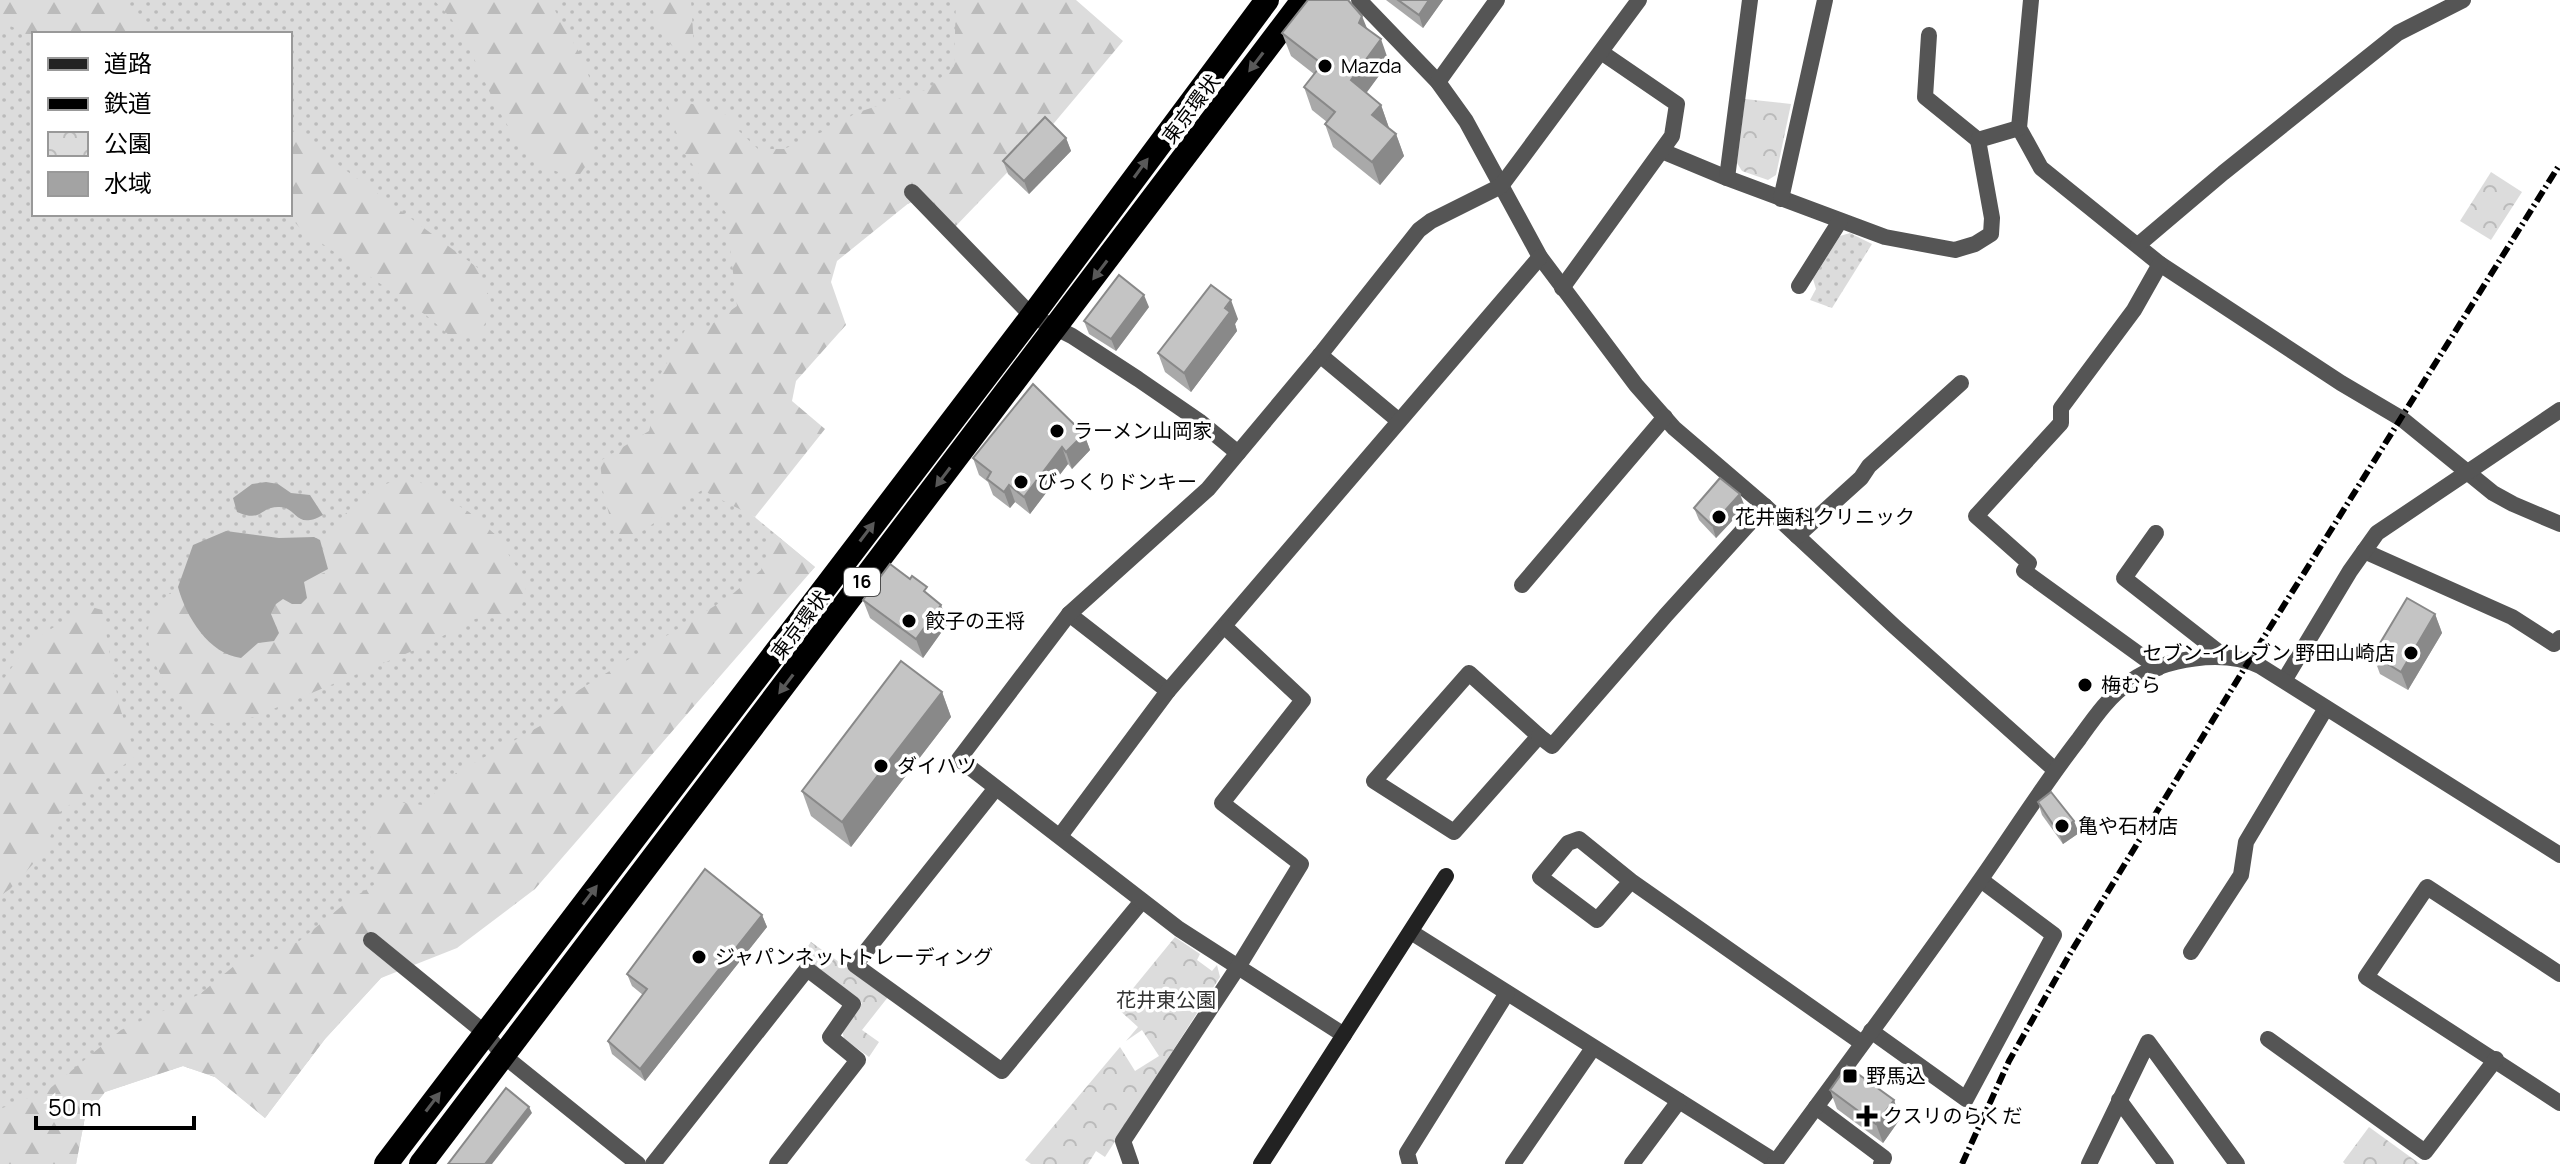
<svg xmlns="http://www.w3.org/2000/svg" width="2560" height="1164" font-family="Manrope,'Noto Sans JP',sans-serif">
  <defs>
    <pattern id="grass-dots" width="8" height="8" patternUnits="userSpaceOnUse" patternTransform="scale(2)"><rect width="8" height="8" fill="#dcdcdc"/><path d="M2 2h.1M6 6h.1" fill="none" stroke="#bbb" stroke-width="1.8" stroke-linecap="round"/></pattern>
    <pattern id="forest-firs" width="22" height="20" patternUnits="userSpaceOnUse" patternTransform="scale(2)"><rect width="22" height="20" fill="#dcdcdc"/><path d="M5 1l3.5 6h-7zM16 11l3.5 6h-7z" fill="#bbb"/></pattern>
    <pattern id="park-crowns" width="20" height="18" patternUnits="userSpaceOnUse" patternTransform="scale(2)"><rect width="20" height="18" fill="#dcdcdc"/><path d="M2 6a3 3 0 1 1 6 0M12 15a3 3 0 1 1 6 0" fill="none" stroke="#bbb"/></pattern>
  </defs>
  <rect width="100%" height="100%" fill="#fff"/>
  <g fill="url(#grass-dots)" fill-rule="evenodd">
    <path d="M0 0H1015L916 201 854 221 710 480 815 567 463 935 381 978 325 1039 265 1118 215 1077 183 1066 105 1092 85 1117 76 1164H0ZM34 34H290V214H34Z"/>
    <polygon points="1850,233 1872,244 1832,308 1810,300 1816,289 1813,279 1840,236"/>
  </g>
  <g fill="url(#forest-firs)">
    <polygon points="0,0 117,0 144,25 158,34 34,34 34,40 23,32 0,21"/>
    <path d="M434 0H549L580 54 593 87 592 157 578 177C507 168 490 79 458 29 452 18 442 9 434 0Z"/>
    <path d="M651 0H691L694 47 683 52C660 42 655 23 651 0Z"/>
    <path d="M956 0H1076L1123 41 1049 129 953 229 920 194 837 261 831 282 846 325 796 381 792 401 825 429 755 517 702 490 628 541 614 533 603 491 600 461 649 431 655 410V384L685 330 709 326 737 306 726 213 681 148 668 106C691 99 712 108 733 118L739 131 758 149H784L831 128 856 113 928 89 954 66Z"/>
    <polygon points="290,129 478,268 494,309 476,338 450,336 427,316 301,229 287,214 290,214"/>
    <path d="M410 476 469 512 497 536 527 584 521 609 475 619 422 647 254 717 216 725C207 721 196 717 187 710 181 706 176 697 172 691 144 655 134 616 178 587L180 594 241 658 258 643 274 641 279 633 271 614 276 604 304 588 306 579 324 573 328 563 320 540C351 509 365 487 410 476Z"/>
    <polygon points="775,534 815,567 535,889 457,948 381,978 325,1039 265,1118 215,1077 183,1066 105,1092 85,1117 76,1164 0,1164 0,1109 48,1090 121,1030 200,994 240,961 298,942 348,901 377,883 377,859 365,820 385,801 423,805 456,773 540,726 579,690 729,597 761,570"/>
    <polygon points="88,606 102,610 119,705 136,756 60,812 44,852 10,889 0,896 0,684 30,642"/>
  </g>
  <g fill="url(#park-crowns)">
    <polygon points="1745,99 1791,104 1776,175 1768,180 1742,171 1737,163"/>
    <polygon points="2491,172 2522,192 2491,240 2460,221"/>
    <polygon points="1175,937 1200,954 1197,960 1212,971 1217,965 1220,977 1105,1157 1096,1151 1088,1164 1031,1164 1025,1160 1120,1047 1135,1071 1159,1056 1142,1030 1126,1041 1138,1027 1117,1008"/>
    <polygon points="811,942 888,997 862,1030 879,1042 869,1057 844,1039 842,1030 862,1003 799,958"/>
    <polygon points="2369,1127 2420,1164 2345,1164 2343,1162"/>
  </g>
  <g fill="#a3a3a3">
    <path d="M266 482 278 484 291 493 310 495 323 515C294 531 298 506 278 507 259 507 263 523 237 512L233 498 252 484Z"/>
    <path d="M226 531 279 538 314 537 320 540 328 569 304 582 307 598 301 604H292L283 599 276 604 271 614 279 633 274 641 258 643 241 658C209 654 186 617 178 587L193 545Z"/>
  </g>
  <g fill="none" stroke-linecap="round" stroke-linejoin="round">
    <g stroke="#555" stroke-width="16">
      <polyline points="1359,0 1438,82 1466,121 1540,257 1636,385 1674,428 1765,506 1894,626 2055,770"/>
      <polyline points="2031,0 2019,128 2041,168 2160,264 2341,383 2402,419 2493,493 2513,504 2560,524"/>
      <polyline points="1929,35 1925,97 1978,140"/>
      <polyline points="1438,82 1497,0"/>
      <polyline points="1662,151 1727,178 1885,237 1955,250 1975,244 1991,234 1992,218 1978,140 2019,128"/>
      <polyline points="1727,178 1750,0"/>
      <polyline points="912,192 1032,316 1072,336 1138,379 1199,421 1238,453"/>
      <polyline points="1781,199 1825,0"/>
      <polyline points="2138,245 2223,173 2398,33 2463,0"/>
      <polyline points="1799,286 1840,221"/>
      <polyline points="1562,288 1672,136 1677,104 1601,52"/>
      <polyline points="1320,355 1399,421"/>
      <polyline points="2156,533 2124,578 2225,657"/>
      <polyline points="1797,536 1861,478 1869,466 1961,383"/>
      <polyline points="2364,551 2512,617 2554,644 2560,638"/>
      <polyline points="1522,585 1665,417"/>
      <polyline points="1069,614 1168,691"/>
      <polyline points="2158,668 2024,571 2029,563 1976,516 2061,423 2061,408 2134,310 2160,264"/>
      <polygon points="1469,673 1539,736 1454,832 1374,781"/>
      <polyline points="2285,679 2350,571 2377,533 2560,410"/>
      <polyline points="1539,736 1552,746 1666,615 1765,506"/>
      <polyline points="996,788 855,965 1002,1071 1142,901"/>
      <polyline points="1060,836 1168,691 1540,257"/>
      <polyline points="1631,881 1597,920 1540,877 1568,843 1579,839 1631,881 1862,1043"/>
      <polyline points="1411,932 1776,1162"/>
      <polyline points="371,940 485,1033 504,1056 638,1164"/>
      <polyline points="2191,952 2241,875 2246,842 2326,708"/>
      <polyline points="2560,974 2427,887 2366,977 2560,1103"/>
      <polyline points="1871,1031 1966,1099 2054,935 1981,880"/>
      <polyline points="1344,1035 1179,929 959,759 1069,614 1208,489 1320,355 1419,230 1431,221 1501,186 1639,0"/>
      <polyline points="2268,1039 2425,1152 2496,1059"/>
      <polyline points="2119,1100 2166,1164"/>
      <polyline points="1816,1107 1884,1158 1881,1164"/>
      <polyline points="653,1164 807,969 853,1004 830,1037 858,1060 777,1164"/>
      <polyline points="1131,1164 1123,1141 1238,967 1301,864 1222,803 1303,700 1225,627"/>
      <polyline points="1410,1164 1407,1153 1507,993"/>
      <polyline points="1513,1164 1593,1048"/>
      <polyline points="1632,1164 1679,1101"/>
      <path d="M1774 1164C1844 1069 1914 975 1981 879 2014 832 2044 784 2079 739 2094 718 2109 696 2131 681 2165 658 2223 649 2260 666L2560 855"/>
      <polyline points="2089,1164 2148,1042 2237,1164"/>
    </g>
    <polyline stroke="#222" stroke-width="16" points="1261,1164 1446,876"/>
    <g stroke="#000" stroke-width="24">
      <polyline points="386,1164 1032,316 1267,0"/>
      <polyline points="421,1164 1303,0"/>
    </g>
    <polyline stroke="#000" stroke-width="6" stroke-dasharray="12 4 2 4" stroke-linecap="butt" points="1962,1164 2009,1061 2071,952 2249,661 2560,164"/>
  </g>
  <g fill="#a9a9a9">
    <polygon points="1386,0 1443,0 1423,28"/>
    <polygon points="1367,28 1389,62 1366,93 1381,105 1389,128 1396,134 1404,156 1380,185 1333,147 1325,124 1327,122 1312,110 1304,87 1314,74 1291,56 1282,33"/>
    <polygon points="1066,138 1071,151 1029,194 1008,174 1003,161"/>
    <polygon points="1149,307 1116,351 1089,334 1084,321"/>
    <polygon points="1238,319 1235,324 1237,331 1191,392 1165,372 1158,353"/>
    <polygon points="1084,434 1090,450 1072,469 1068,464 1030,514 1015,502 1010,508 993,495 988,482 979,475 973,458"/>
    <polygon points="1745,507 1716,538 1699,520 1694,508"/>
    <polygon points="931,597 948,623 923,658 870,618 863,600"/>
    <polygon points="2435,614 2442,633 2408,690 2380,674 2373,655"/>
    <polygon points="942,692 951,717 851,847 811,816 802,791"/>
    <polygon points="2038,802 2079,833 2063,844 2042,815"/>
    <polygon points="762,915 767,927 645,1081 612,1054 608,1041 643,995 632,986 627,974"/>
    <polygon points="1830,1090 1894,1100 1900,1119 1883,1143 1837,1109"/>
  </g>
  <g fill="#898989">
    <polygon points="1429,0 1443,0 1423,28 1419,15"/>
    <polygon points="1362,16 1371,38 1359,23"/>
    <polygon points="1381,39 1389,62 1359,103 1351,80"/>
    <polygon points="1381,105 1389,128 1381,138 1372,115"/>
    <polygon points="1396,134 1404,156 1380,185 1372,162"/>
    <polygon points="1066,138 1071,151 1029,194 1024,181"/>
    <polygon points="1144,295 1149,307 1116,351 1111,339"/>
    <polygon points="1231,300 1238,319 1235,324 1237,331 1191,392 1184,373"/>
    <polygon points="1084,434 1090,450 1072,469 1066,452"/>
    <polygon points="1062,447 1068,464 1030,514 1024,497"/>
    <polygon points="1009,485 1015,502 1010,508 1004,492"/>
    <polygon points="1740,494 1745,507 1716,538 1712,525"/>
    <polygon points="941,605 948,623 923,658 916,639"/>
    <polygon points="2435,614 2442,633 2408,690 2401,672"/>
    <polygon points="942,692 951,717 851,847 842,822"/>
    <polygon points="2074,821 2079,833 2063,844 2058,832"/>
    <polygon points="762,915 767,927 645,1081 640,1069"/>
    <polygon points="1894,1100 1900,1119 1883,1143 1876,1124"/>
    <polygon points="529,1107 532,1113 492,1164 485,1164"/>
  </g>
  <g fill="#c4c4c4" stroke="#898989" stroke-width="2">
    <polygon points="1308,0 1348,0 1362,16 1359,23 1381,39 1351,80 1381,105 1372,115 1396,134 1372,162 1325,124 1335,112 1304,87 1322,64 1282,33"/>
    <polygon points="1398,0 1429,0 1419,15"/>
    <polygon points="1045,117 1066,138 1024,181 1003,161"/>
    <polygon points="1119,275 1144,295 1111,339 1084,321"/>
    <polygon points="1211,285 1231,300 1225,308 1230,312 1184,373 1158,353"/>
    <polygon points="1033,384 1084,434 1066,452 1062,447 1024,497 1009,485 1004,492 987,479 991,472 973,458"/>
    <polygon points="1720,478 1740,494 1712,525 1694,508"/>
    <polygon points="890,564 910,579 912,576 927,587 924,591 941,605 916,639 863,600"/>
    <polygon points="2407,598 2435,614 2401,672 2373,655"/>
    <polygon points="901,661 942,692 842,822 802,791"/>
    <polygon points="2051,792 2074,821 2058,832 2038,802"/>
    <polygon points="705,869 762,915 640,1069 608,1041 647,989 627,974"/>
    <polygon points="1847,1066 1894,1100 1876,1124 1830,1090"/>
    <polygon points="506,1088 529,1107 485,1164 448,1164"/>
  </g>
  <defs><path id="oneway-solid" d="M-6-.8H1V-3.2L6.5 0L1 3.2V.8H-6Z" transform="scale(2)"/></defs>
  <g fill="#595959">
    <use href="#oneway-solid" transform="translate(1256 62) rotate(127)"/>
    <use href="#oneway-solid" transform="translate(1141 168) rotate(-54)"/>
    <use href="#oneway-solid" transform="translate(1100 270) rotate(127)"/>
    <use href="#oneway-solid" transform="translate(943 477) rotate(127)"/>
    <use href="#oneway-solid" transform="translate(867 532) rotate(-53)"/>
    <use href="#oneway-solid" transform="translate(786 684) rotate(127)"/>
    <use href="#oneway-solid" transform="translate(590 895) rotate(-53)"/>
    <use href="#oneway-solid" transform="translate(433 1102) rotate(-53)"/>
  </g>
  <g fill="#000" stroke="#fff" stroke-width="3">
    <circle cx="1325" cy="66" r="8"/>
    <circle cx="1057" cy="431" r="8"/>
    <circle cx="1021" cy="482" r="8"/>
    <circle cx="1719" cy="517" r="8"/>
    <circle cx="909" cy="621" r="8"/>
    <circle cx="2411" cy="653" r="8"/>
    <circle cx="2085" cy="685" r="8"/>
    <circle cx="881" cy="766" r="8"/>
    <circle cx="2062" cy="826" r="8"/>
    <circle cx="699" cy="957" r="8"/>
    <rect x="1842" y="1068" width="16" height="16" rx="4"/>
    <path d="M1863 1104h8v8h8v8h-8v8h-8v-8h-8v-8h8z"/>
  </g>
  <g text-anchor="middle" stroke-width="7" stroke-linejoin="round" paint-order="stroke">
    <rect fill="#fff" stroke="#4c4c4c" stroke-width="2" x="844" y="568" width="36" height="28" rx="6"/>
    <g font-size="18" font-weight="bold" fill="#000">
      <text x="862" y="588">16</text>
    </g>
    <g font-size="20" fill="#000" stroke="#fff" text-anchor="start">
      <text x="1341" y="73">Mazda</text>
      <text x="1073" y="438">ラーメン山岡家</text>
      <text x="1037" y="489">びっくりドンキー</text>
      <text x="1735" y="524">花井歯科クリニック</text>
      <text x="925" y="628">餃子の王将</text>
      <text x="2395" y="660" text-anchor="end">セブン-イレブン 野田山崎店</text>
      <text x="2101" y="692">梅むら</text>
      <text x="897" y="773">ダイハツ</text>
      <text x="2078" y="833">亀や石材店</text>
      <text x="715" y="964">ジャパンネットトレーディング</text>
      <text x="1866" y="1083">野馬込</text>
      <text x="1883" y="1123">クスリのらくだ</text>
    </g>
    <g font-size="20" fill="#000" stroke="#fff">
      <text transform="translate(1191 109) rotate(-53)" y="7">東京環状</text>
      <text transform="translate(800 625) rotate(-53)" y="7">東京環状</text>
    </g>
    <g font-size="20" fill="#333" stroke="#fff">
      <text x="1166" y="1007">花井東公園</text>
    </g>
  </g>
  <rect x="32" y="32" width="260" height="184" fill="#ffffff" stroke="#999999" stroke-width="2"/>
  <rect x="48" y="58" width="40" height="12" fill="#222222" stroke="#999999" stroke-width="2"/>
  <text x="104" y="72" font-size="24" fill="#000000">道路</text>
  <rect x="48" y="98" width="40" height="12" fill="#000000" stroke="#999999" stroke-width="2"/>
  <text x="104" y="112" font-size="24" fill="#000000">鉄道</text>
  <rect x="48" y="132" width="40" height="24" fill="url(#park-crowns)" stroke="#999999" stroke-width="2"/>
  <text x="104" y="152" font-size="24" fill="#000000">公園</text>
  <rect x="48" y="172" width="40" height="24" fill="#a3a3a3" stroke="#999999" stroke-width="2"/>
  <text x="104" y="192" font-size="24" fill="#000000">水域</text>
  <path d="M36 1116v12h158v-12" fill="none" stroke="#000000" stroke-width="4"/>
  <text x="48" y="1116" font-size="24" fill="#000000" stroke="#ffffff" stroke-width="6" paint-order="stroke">50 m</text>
</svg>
